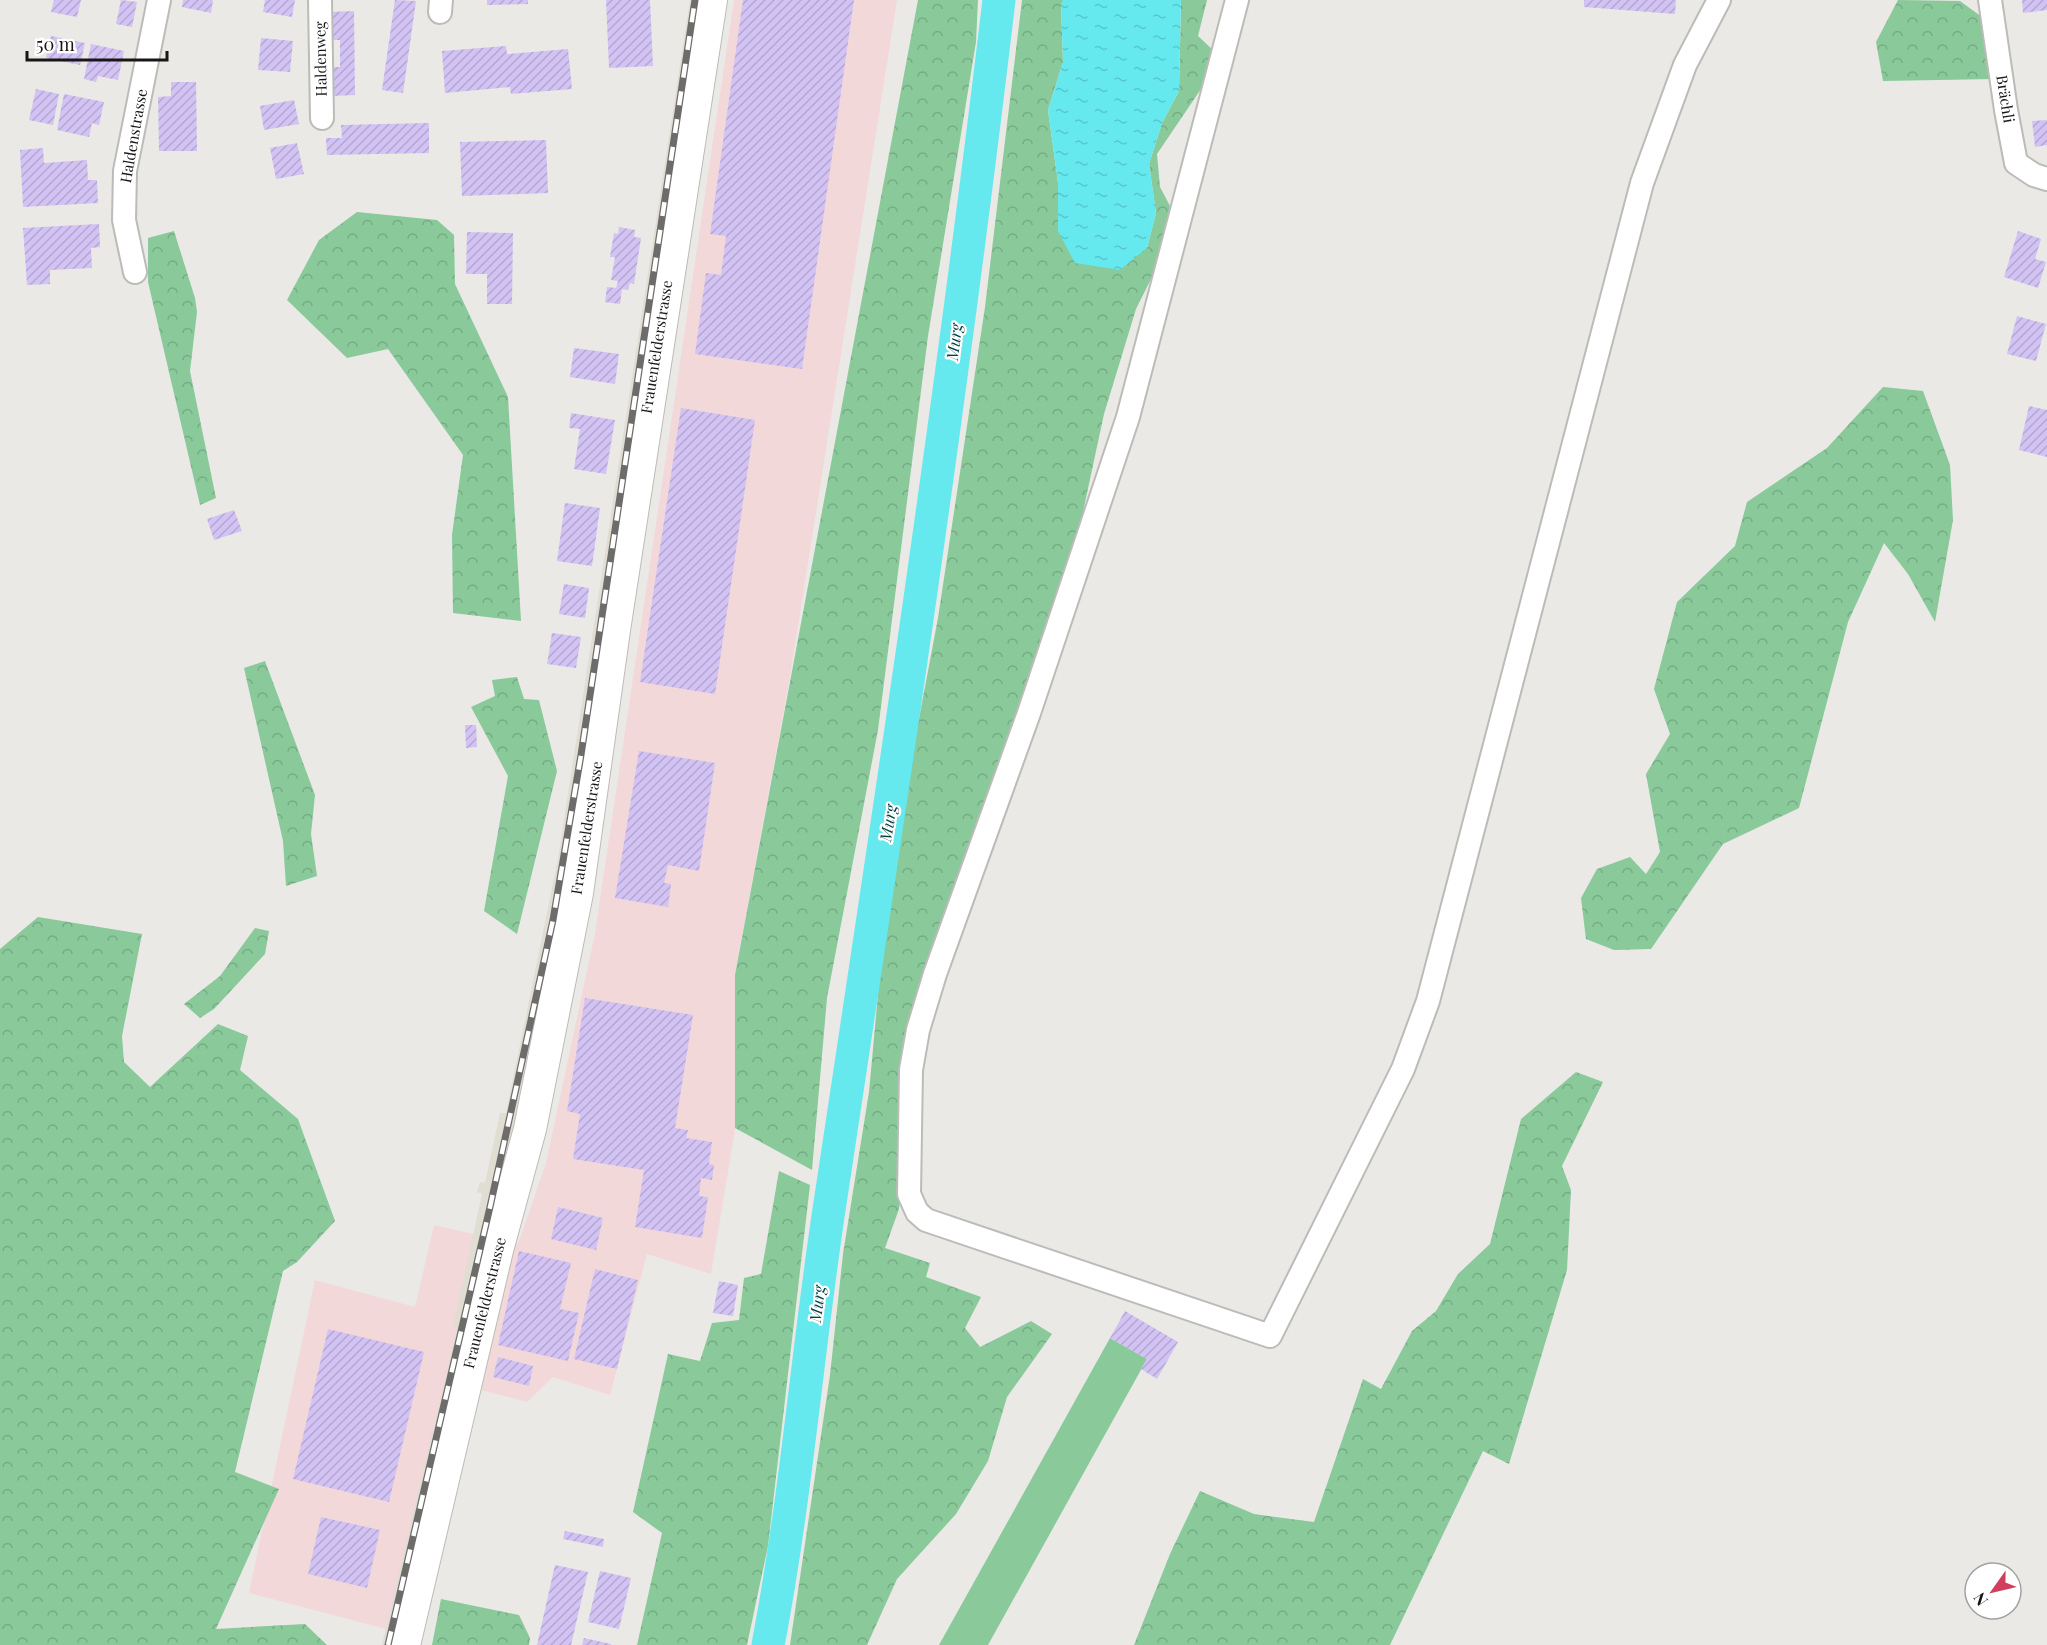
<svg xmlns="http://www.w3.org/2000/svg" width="2047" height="1645" font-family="'Playfair Display',serif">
  <defs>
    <pattern id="forest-crowns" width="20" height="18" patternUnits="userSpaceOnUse" patternTransform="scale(1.5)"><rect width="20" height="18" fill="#89c99a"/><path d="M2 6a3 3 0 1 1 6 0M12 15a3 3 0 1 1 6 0" fill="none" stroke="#76ac84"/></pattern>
    <pattern id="water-ripples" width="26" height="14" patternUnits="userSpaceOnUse" patternTransform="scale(1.5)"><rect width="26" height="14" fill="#65e9ee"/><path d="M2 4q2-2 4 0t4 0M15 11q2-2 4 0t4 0" fill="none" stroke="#57c7cb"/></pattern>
    <pattern id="building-hatch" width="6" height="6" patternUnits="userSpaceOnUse" patternTransform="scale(1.5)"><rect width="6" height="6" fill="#d2c3f4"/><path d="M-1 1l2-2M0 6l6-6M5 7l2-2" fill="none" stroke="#b4a7d0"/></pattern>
  </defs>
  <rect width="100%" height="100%" fill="#eae9e6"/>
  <polygon fill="#f3d8da" points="734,0 897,0 790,677 735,975 735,1130 711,1274 647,1254 610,1395 553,1377 527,1402 446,1381 386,1629 249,1593 315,1280 415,1307 434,1225 518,1244 546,1163 595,933"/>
  <polygon fill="#e0ddd3" points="690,0 701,0 584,770 528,1069 394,1645 382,1645 457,1328 453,1327 482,1194 477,1192 480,1182 485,1183 500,1113 506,1113 558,859"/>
  <g fill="url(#forest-crowns)">
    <polygon points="918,0 978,0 976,42 928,336 878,730 827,998 812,1170 735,1128 735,975"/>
    <polygon points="1022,0 1064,0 1061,4 1063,62 1048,110 1058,183 1058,231 1147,248 1156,213 1149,164 1162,123 1179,91 1181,0 1207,0 1198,36 1213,50 1203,86 1157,154 1160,187 1170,206 1156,269 1136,309 1104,414 1063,605 927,977 899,1209 885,1248 930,1263 926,1277 981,1297 965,1328 980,1347 1031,1321 1052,1334 1007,1397 988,1461 956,1514 897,1579 867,1645 790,1645 830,1375 843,1254 869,1092 882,951 914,745 938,618 985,307"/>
    <polygon points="1898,0 1960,1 1986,20 1994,79 1883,81 1876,42"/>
    <polygon points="357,212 437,220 454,235 455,284 508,397 521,621 453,613 452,535 463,455 388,349 347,358 287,300 319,240"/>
    <polygon points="174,231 195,298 197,312 190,371 216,498 200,505 148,282 148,238"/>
    <polygon points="1883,387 1923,391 1950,465 1953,520 1935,622 1908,574 1884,543 1848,622 1799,808 1723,844 1651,949 1614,950 1586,939 1581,898 1597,869 1630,857 1646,874 1660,852 1646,774 1670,734 1654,689 1677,602 1735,546 1747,502 1827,448"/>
    <polygon points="265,661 315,795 311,834 317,876 286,886 283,841 244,668"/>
    <polygon points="517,677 524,699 539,700 557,771 517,934 484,911 508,776 471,707 495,696 492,680"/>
    <polygon points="38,917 142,934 122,1036 124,1062 150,1087 218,1024 248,1036 240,1070 298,1119 335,1221 297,1262 283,1271 235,1472 279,1489 216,1629 305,1624 327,1645 0,1645 0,949"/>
    <polygon points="255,928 269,931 265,954 214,1009 200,1018 184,1004 220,976"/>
    <polygon points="1576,1072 1603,1082 1562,1166 1571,1190 1567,1270 1509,1464 1483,1451 1390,1645 1134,1645 1170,1554 1200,1491 1254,1514 1314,1522 1363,1379 1381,1389 1412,1331 1436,1311 1458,1274 1490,1244 1521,1119"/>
    <polygon points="779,1171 810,1185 768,1546 747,1645 637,1645 662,1533 633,1512 668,1354 700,1361 712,1323 739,1320 744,1278 761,1274"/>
    <polygon points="441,1599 519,1615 530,1638 529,1645 432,1645"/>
  </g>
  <polygon fill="#89c99a" points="1110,1338 1147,1359 988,1645 939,1645"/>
  <polygon fill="url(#water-ripples)" points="1064,0 1181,0 1179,91 1162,123 1149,164 1156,213 1147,248 1120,270 1075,263 1058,231 1058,183 1048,110 1063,62 1061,3"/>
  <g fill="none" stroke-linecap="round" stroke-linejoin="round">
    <path stroke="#65e9ee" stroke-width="33" d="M768 1645C797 1494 808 1342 832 1190 892 794 952 398 999 0"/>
  </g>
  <g fill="url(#building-hatch)">
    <polygon points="54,0 81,0 77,17 51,12"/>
    <polygon points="121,0 137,2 132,27 116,24"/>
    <polygon points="183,0 213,0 211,13 182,7"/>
    <polygon points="265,0 295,0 292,17 263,12"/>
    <polygon points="395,0 416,1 403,93 382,90"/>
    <polygon points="487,0 528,0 528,4 487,5"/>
    <polygon points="606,0 650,0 653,66 609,68"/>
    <polygon points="743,0 854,0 802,369 695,354 706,273 721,275 726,236 710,234"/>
    <polygon points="1584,0 1676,0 1675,14 1584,7"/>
    <polygon points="2022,0 2047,0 2047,10 2023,13"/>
    <polygon points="354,11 355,95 332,96 332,67 340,67 340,40 331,40 331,12"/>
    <polygon points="51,36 85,43 80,65 46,58"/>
    <polygon points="261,38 293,41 290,72 258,70"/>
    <polygon points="91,44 124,51 118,80 98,76 96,82 84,79"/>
    <polygon points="506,46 507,54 568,49 572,89 511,94 510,87 445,93 442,51"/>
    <polygon points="171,82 196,82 197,151 159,151 158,97 171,96"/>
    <polygon points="36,89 59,94 53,125 29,120"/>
    <polygon points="64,94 104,102 99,125 92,123 89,137 57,130"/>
    <polygon points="294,100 299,124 264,130 260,106"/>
    <polygon points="2047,120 2047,145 2035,147 2032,121"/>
    <polygon points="429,123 429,153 327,155 326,138 342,138 341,125"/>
    <polygon points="546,140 548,193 462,196 460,142"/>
    <polygon points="297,143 304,174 276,179 270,148"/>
    <polygon points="43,148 44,163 87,160 88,180 97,180 98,203 23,207 20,150"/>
    <polygon points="99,224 100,247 91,248 92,268 50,270 50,284 27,285 23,228"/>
    <polygon points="619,227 635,230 634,237 641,238 634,284 630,283 628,290 622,289 620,304 605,302 607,287 616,288 618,281 611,280 615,257 610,257 614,233 618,234"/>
    <polygon points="2018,231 2041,239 2035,259 2046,262 2038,288 2004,277"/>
    <polygon points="467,232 513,233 512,304 487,304 487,274 466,274"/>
    <polygon points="2017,316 2046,324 2036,361 2007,354"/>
    <polygon points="574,348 619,354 615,384 570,377"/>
    <polygon points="2029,406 2047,410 2047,457 2019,450"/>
    <polygon points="681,408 755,420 715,694 640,682"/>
    <polygon points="571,413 615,420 606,474 574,469 580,429 569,428"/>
    <polygon points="565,503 600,508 592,566 557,561"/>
    <polygon points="234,510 242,531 214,540 207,519"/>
    <polygon points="564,584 589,588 585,618 559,614"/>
    <polygon points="552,633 581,637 576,668 547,664"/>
    <polygon points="465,725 476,725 477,747 466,748"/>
    <polygon points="639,751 715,763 699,871 668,865 664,883 671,884 668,907 615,898"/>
    <polygon points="585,998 693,1015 675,1128 688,1130 686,1138 712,1142 709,1164 714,1165 712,1180 701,1178 699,1196 708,1197 702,1238 635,1227 644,1170 573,1159 580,1114 567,1111"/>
    <polygon points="558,1207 603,1218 596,1250 551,1239"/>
    <polygon points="519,1251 571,1263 560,1309 579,1313 568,1361 498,1345"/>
    <polygon points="595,1269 638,1280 617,1369 574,1359"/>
    <polygon points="719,1281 738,1285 733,1316 713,1313"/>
    <polygon points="1125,1311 1178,1342 1157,1379 1141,1369 1147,1359 1110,1338"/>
    <polygon points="328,1329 424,1352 389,1502 293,1479"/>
    <polygon points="498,1357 533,1366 529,1386 493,1377"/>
    <polygon points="321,1517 380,1530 367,1588 308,1574"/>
    <polygon points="565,1531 604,1539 603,1547 563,1539"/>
    <polygon points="555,1565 588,1572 571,1645 537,1645"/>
    <polygon points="600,1571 631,1578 619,1629 588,1622"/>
    <polygon points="584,1638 611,1644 611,1645 582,1645"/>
  </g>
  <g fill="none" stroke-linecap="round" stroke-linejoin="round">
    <defs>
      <g id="street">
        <polyline points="320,0 322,118"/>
        <polyline points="1237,0 1128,417 1029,713 935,974 918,1030 911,1070 909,1194 917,1212 926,1220 1270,1336 1403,1069 1428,1001 1642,183 1685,65 1719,0"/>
        <polyline points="1990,0 2006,110 2016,163 2034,175 2047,179"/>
        <polyline points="440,12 441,0"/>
        <polyline points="135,272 124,220 125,171 159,0"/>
      </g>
      <polyline id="secondary" points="404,1645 497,1250 530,1129 577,893 614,630 711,0"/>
    </defs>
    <use href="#street" stroke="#bcbbb8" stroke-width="26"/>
    <use href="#secondary" stroke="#bcbbb8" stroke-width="34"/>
    <use href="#street" stroke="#fff" stroke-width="22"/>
    <use href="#secondary" stroke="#fff" stroke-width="32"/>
    <defs>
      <polyline id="rail" points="388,1645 490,1207 553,920 581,755 695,0"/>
    </defs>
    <use href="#rail" stroke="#6d6c6a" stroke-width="7"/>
    <use href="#rail" stroke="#fff" stroke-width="4.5" stroke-dasharray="14" stroke-linecap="butt"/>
  </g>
  <g text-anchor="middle" stroke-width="4.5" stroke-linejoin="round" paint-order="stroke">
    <g font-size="15" fill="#181716" stroke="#fff">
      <text transform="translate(321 59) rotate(-91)" y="5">Haldenweg</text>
      <text transform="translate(2005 99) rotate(81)" y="5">Brächli</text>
      <text transform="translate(134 136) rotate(-80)" y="5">Haldenstrasse</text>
      <text transform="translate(657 347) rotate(-81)" y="5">Frauenfelderstrasse</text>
      <text transform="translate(587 828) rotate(-81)" y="5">Frauenfelderstrasse</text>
      <text transform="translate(485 1303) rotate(-76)" y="5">Frauenfelderstrasse</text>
    </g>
    <g font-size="16" font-style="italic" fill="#003f42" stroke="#fff">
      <text transform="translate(954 342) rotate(-83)" y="6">Murg</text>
      <text transform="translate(888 823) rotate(-81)" y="6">Murg</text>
      <text transform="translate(817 1304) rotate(-83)" y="6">Murg</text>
    </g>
  </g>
  <g transform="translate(1993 1591) rotate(236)"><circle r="28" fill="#ffffff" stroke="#a3a2a2" stroke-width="1.5"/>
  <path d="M0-4.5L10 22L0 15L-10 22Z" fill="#d0405c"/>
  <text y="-9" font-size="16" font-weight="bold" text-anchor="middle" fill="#181716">N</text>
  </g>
  <path d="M27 51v9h140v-9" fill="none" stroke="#181716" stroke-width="3"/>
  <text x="36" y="51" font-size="18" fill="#181716" stroke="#ffffff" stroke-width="4.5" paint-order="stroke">50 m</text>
</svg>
